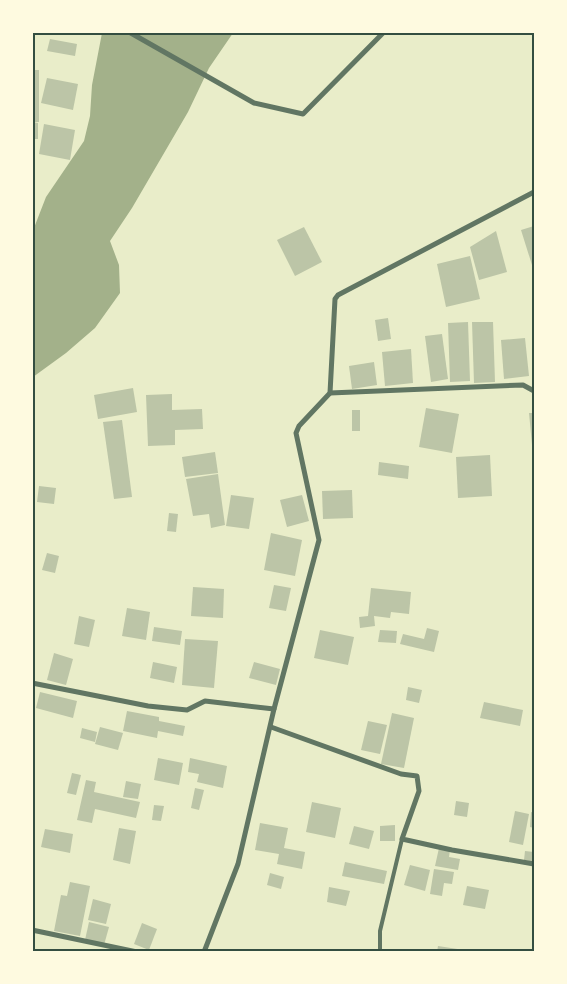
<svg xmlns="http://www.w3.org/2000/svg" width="567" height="984" font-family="'Open Sans',sans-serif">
  <rect width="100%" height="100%" fill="#e9edc9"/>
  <polygon fill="#a3b18a" points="102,33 233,33 209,68 188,112 132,208 110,241 119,265 120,293 95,328 66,353 33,377 32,233 46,197 84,141 90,116 92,85"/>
  <g fill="#bcc5a7">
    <rect x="32" y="34" width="3" height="15"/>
    <polygon points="50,39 77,44 75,56 47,51"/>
    <rect x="32" y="70" width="7" height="52"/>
    <polygon points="47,78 78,84 73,110 41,103"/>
    <polygon points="32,122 38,123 38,139 32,139"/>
    <polygon points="44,124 75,130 70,160 39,154"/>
    <polygon points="534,226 534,264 532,265 521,230"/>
    <polygon points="304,227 322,262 295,276 277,240"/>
    <polygon points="496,231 507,272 479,280 470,247"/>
    <polygon points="470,256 480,299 446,307 437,264"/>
    <polygon points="388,318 391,339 378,341 375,320"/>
    <polygon points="468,322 470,381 450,382 448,323"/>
    <polygon points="472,322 493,322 495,382 474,383"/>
    <polygon points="442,334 448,379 431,382 425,336"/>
    <polygon points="525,338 529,376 504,379 501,340"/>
    <polygon points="411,349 413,383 385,386 382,352"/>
    <polygon points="374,362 377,385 352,389 349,366"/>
    <polygon points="133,388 137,412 98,419 94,395"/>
    <polygon points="172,394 172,410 202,409 203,429 175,430 175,445 148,446 146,395"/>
    <polygon points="426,408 459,414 452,453 419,447"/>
    <rect x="352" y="410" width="8" height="21"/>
    <polygon points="529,413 534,413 534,445 532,445"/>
    <polygon points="122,420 132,497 114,499 103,422"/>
    <polygon points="215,452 218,473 185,477 182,457"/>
    <polygon points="490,455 492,496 458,498 456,457"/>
    <polygon points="379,462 409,466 408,479 378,475"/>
    <polygon points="218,474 225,525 211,528 209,514 193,516 186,479"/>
    <polygon points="39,486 56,488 54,504 37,502"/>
    <polygon points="352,490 353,518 323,519 322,491"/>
    <polygon points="231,495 254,498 249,529 226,526"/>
    <polygon points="302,495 309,521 287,527 280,500"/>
    <polygon points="169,513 178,514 176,532 167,531"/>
    <polygon points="271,533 302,540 295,576 264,570"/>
    <polygon points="47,553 59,556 55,573 42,570"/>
    <polygon points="274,585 291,588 286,611 269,608"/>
    <polygon points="193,587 224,589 223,618 191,616"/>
    <polygon points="371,588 411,592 409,614 391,612 390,618 374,616 375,626 360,628 359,617 368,616"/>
    <polygon points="127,608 150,612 146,640 122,636"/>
    <polygon points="79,616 95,620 89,647 74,644"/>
    <polygon points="154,627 182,631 180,645 152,641"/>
    <polygon points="427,628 439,631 434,652 400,644 403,634 424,639"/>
    <polygon points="320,630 354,637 348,665 314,658"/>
    <polygon points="380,630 397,631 396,643 378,642"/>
    <polygon points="185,639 218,641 214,688 182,685"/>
    <polygon points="54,653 73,659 66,685 47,680"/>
    <polygon points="153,662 177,667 174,683 150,678"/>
    <polygon points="254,662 280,669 276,685 249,678"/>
    <polygon points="408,687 422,690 419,703 406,700"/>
    <polygon points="40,692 77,701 73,718 36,708"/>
    <polygon points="484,702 523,710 520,726 480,718"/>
    <polygon points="127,711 159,717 159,721 185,726 183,736 158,731 157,738 123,731"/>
    <polygon points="392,713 414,718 404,768 381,764"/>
    <polygon points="368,721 387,725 380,754 361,750"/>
    <polygon points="100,727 123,733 118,750 95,744"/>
    <polygon points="82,728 97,732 95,742 80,738"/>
    <polygon points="158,758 183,763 179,785 154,780"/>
    <polygon points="190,758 227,766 223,788 197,782 199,774 188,772"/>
    <polygon points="72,773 81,775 76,795 67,793"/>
    <polygon points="86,780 96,782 94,792 140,802 136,818 95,809 92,823 77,820"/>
    <polygon points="126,781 141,784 138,799 123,797"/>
    <polygon points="195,788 204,790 199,810 191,808"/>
    <polygon points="456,801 469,803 467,817 454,815"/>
    <polygon points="312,802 341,808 335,838 306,832"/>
    <polygon points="154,805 164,806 161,821 152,820"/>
    <polygon points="515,811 529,814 523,845 509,842"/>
    <polygon points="531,812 534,813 534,828 530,827"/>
    <polygon points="260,823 288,828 284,848 305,852 302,869 277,864 279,854 255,850"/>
    <polygon points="395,825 395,841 380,841 380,826"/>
    <polygon points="354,826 374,831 369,849 349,844"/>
    <polygon points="119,828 136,831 130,864 113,860"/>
    <polygon points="45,829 73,834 70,853 41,847"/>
    <polygon points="439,848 450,850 449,857 460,859 458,870 435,866"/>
    <polygon points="525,851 534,852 534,862 524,860"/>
    <polygon points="345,862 387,871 384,884 342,876"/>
    <polygon points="410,865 430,870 425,891 404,885"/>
    <polygon points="434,869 454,872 452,884 444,883 442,896 430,894"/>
    <polygon points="270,873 284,877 281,889 267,885"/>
    <polygon points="70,882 90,886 80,936 54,931 61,895 67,896"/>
    <polygon points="467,886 489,890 485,909 463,905"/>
    <polygon points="329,887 350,891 346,906 327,902"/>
    <polygon points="93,899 111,904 106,924 88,920"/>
    <polygon points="89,922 109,927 104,945 85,940"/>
    <polygon points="142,923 157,929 149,950 134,944"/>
    <polygon points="438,946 464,950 464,952 437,952"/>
  </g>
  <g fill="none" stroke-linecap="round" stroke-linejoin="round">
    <polyline stroke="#617663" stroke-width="4" points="380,952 380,931 402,839"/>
    <g stroke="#617663" stroke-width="5">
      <polyline points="129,32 254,103 303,114 384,32"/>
      <polyline points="330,393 523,385 534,391"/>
      <polyline points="32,683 148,706 187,710 205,701 274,709"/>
      <polyline points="271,727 401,774 417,776 419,791 402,839 452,850 534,864"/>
      <polyline points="32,930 137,952"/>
      <polyline points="204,952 238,864 274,709 319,540 296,433 299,426 330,393 335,299 338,295 534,192"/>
    </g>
  </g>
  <rect width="567" height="984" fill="none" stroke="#fefae0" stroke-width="68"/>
  <rect x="34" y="34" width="499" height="916" fill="none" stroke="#344e41" stroke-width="2"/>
</svg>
